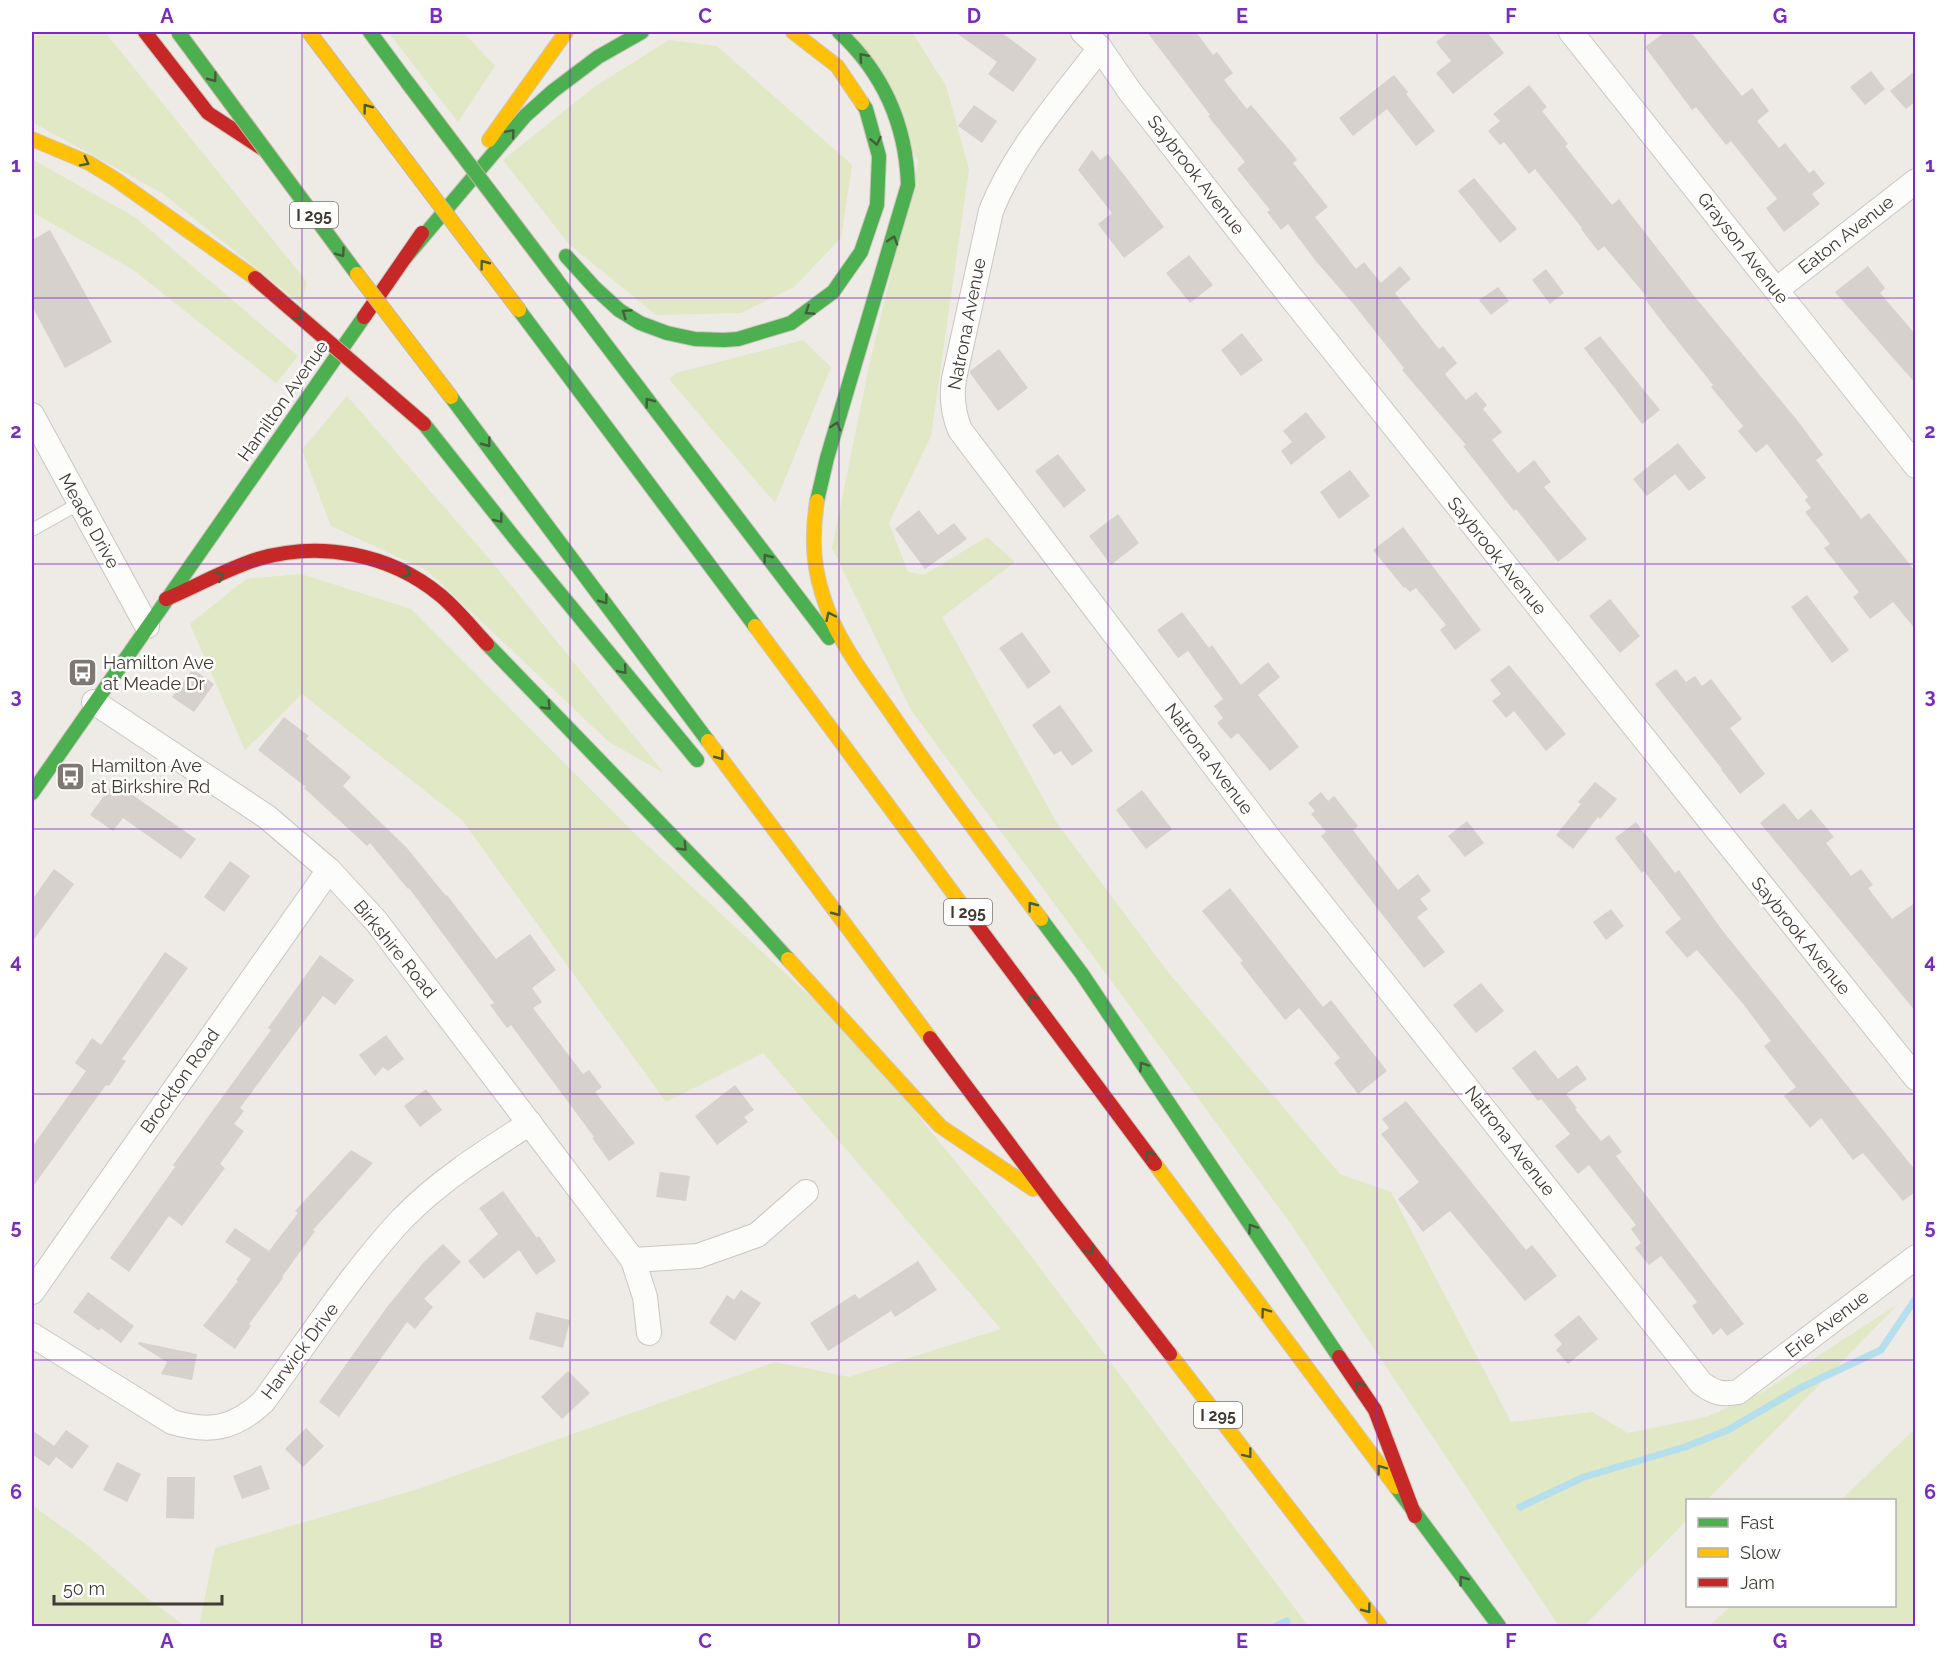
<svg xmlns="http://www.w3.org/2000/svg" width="1947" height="1658" font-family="Raleway,sans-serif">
  <rect width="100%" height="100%" fill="#eeeae6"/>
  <g fill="#e0e8c5">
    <polygon points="42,32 105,32 307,282 301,304 162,193 32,122 32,37"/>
    <polygon points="388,32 463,32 495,66 458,122"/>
    <polygon points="846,32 912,32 946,86 969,169 931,436 889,523 908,572 924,575 987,537 1015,562 942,617 1057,823 1168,972 1340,1174 1391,1192 1511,1422 1592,1412 1628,1433 1706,1417 1763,1392 1898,1304 1707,1500 1688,1500 1687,1520 1584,1626 1559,1626 1291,1224 911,710 832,548 869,366 918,161"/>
    <polygon points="669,40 717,46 852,165 841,238 794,287 741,313 656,315 569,244 503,160 594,87"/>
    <polygon points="32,159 136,218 298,356 276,383 132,269 32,212"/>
    <polygon points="803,340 831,367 775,503 669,379 676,373"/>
    <polygon points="347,396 493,563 664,773 609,742 428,571 331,526 302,450"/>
    <polygon points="301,574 411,609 635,834 856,1039 1016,1236 1308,1626 199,1626 215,1548 415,1490 775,1362 849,1377 1001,1329 763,1053 666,1102 462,820 302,694 245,750 190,624 246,579"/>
    <polygon points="1915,1429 1915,1626 1709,1626 1731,1606 1894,1606 1894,1500 1841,1500"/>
    <polygon points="32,1505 87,1545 147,1598 185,1626 32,1626"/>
  </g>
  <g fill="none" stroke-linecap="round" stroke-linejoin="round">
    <g stroke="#b5dfec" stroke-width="7">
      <polyline points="1520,1507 1584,1477 1685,1447 1728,1430 1800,1388 1881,1350 1916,1298"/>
      <polyline points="1276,1626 1287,1621"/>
    </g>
  </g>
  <g fill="#d6d1cd">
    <polygon points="955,32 1001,32 1037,59 1013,92 988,74 997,62"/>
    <polygon points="1147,32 1196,32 1213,55 1217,52 1233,73 1224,80 1247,109 1251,105 1293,154 1297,160 1293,163 1328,207 1315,217 1356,269 1364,262 1381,283 1400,266 1411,279 1395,293 1439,349 1443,346 1457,363 1445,374 1466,400 1476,392 1487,405 1483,409 1502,432 1492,440 1518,473 1534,460 1551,482 1544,487 1587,539 1558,562 1516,509 1514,511 1463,446 1466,445 1402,370 1404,368 1355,306 1315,260 1288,224 1281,230 1267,212 1270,210 1237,169 1245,162 1208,116 1210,115"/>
    <polygon points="1449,32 1487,32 1504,53 1453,94 1436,73 1451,61 1436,42"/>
    <polygon points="1665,32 1691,32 1742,96 1752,88 1769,111 1757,121 1779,148 1785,143 1809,173 1814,170 1825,184 1812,194 1820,204 1784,232 1766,208 1777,199 1731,141 1726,145 1696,107 1692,110 1645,47"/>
    <polygon points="1916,70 1916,101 1906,109 1890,91"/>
    <polygon points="1871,71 1885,89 1865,105 1850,87"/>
    <polygon points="1394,75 1408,92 1406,94 1435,131 1416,146 1387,109 1353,136 1339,118"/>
    <polygon points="1529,85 1547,107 1542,111 1568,144 1565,146 1612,205 1619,199 1695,297 1797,420 1823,455 1816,460 1861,519 1869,513 1916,572 1916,630 1893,602 1870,619 1853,597 1859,592 1824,548 1830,544 1805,512 1811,508 1805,500 1808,497 1767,444 1756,453 1738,431 1743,426 1711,387 1713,385 1660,319 1645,299 1647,297 1604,246 1598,251 1581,229 1582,228 1535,169 1529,174 1504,142 1500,145 1488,131 1500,121 1493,114"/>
    <polygon points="974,105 997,121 982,143 958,126"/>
    <polygon points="1092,150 1100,160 1108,154 1164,227 1124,258 1098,224 1112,213 1078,170"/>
    <polygon points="1474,178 1517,229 1500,243 1458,191"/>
    <polygon points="50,230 112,342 65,368 32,306 32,240"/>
    <polygon points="1189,255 1213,285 1190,303 1166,273"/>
    <polygon points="1868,266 1885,288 1880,293 1916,335 1916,384 1835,292"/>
    <polygon points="1546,269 1564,293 1550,304 1532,280"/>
    <polygon points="1498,287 1509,301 1491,315 1479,300"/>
    <polygon points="1242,333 1263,360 1241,376 1221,350"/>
    <polygon points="1600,336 1660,410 1642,424 1584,348"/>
    <polygon points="999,349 1028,388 998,411 970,373 970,371"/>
    <polygon points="1306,412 1326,437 1291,465 1281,451 1292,442 1283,431"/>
    <polygon points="1678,443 1706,478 1689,491 1675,474 1647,496 1633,479"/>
    <polygon points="1058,454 1086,490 1064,508 1035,471"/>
    <polygon points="1350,470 1370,496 1339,519 1320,492"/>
    <polygon points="919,510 938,535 954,523 967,539 925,569 895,529"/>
    <polygon points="1118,514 1139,543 1111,565 1089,536"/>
    <polygon points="1403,527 1481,630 1455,650 1440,630 1446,625 1416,588 1410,592 1405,587 1404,588 1373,550"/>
    <polygon points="1807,595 1849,650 1832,663 1791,607"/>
    <polygon points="1610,599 1640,636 1620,653 1589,616"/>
    <polygon points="1182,612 1209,648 1212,645 1241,685 1268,662 1280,677 1258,695 1299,747 1270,771 1238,733 1231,739 1217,723 1223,718 1214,706 1223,699 1188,651 1178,658 1157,630"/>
    <polygon points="1022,632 1051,672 1028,689 999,648"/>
    <polygon points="1509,665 1566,734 1546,751 1514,711 1506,718 1492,701 1501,694 1490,680"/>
    <polygon points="193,669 214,684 194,712 172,697"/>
    <polygon points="1676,669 1686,682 1695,676 1702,686 1711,679 1742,719 1730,728 1765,774 1740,794 1721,769 1722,769 1655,684"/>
    <polygon points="1060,705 1093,751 1072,766 1061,751 1054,755 1032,725"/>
    <polygon points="284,717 309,736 306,739 351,777 343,786 407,848 446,896 447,895 496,959 530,934 556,970 532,988 542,1002 533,1008 583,1074 589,1070 602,1087 595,1092 635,1143 609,1161 592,1138 594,1137 511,1025 507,1028 490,1005 494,1003 409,888 408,889 370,843 367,846 304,788 306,787 258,750"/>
    <polygon points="114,782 196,839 181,859 123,818 113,831 90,815"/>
    <polygon points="1595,782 1617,799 1600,819 1598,817 1573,849 1556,835 1581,804 1578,802"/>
    <polygon points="1142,790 1172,829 1146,849 1116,810"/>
    <polygon points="1321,792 1328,801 1334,796 1358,826 1353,830 1398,890 1418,874 1431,891 1420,899 1428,909 1417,917 1445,952 1424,968 1321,836 1326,832 1311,814 1315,811 1308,803"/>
    <polygon points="1784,803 1798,820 1811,809 1834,837 1826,843 1851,876 1861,869 1873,885 1868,888 1892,919 1916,902 1916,1012 1760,823"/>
    <polygon points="1467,821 1484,843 1465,857 1448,836"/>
    <polygon points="1636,822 1675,873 1679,870 1722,930 1916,1171 1916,1191 1903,1201 1863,1153 1853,1160 1821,1118 1810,1128 1784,1096 1796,1087 1764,1046 1771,1041 1744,1005 1697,950 1687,958 1665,932 1681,919 1644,871 1642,873 1615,838"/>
    <polygon points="230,861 250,876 224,912 204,897"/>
    <polygon points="54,869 74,884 32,942 32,900"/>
    <polygon points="1230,888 1323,1007 1331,1000 1387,1071 1358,1094 1334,1063 1340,1058 1299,1008 1285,1020 1240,963 1243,961 1202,911"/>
    <polygon points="1611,909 1624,926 1606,940 1593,922"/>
    <polygon points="165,952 188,968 122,1059 126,1061 109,1086 106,1085 32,1188 32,1147 86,1071 75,1063 92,1038 101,1045"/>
    <polygon points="320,955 354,980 335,1005 323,996 240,1108 244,1111 234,1124 244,1131 220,1164 225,1168 182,1226 169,1216 129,1272 110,1258 175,1167 173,1165 271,1030 268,1028"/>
    <polygon points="1481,983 1504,1011 1476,1033 1453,1005"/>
    <polygon points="386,1035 404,1059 388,1071 383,1067 375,1076 359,1055"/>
    <polygon points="1535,1050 1558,1079 1577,1065 1587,1079 1566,1094 1577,1108 1575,1109 1601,1141 1609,1135 1622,1152 1616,1156 1744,1324 1727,1336 1721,1328 1713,1335 1692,1306 1697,1302 1661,1256 1649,1265 1635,1248 1641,1243 1631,1229 1636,1225 1589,1165 1578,1174 1555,1146 1570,1134 1541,1099 1538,1101 1512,1068"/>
    <polygon points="735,1085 754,1110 744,1117 748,1122 717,1145 695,1116"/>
    <polygon points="426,1089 442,1110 420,1127 404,1106"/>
    <polygon points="1406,1101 1526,1250 1532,1245 1557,1276 1525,1301 1450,1211 1423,1232 1398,1199 1419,1182 1381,1134 1389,1128 1382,1119"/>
    <polygon points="351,1150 373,1163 313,1230 315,1231 282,1277 283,1278 249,1324 251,1326 235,1349 203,1326 238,1281 236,1280 251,1259 225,1242 235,1228 269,1251 298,1213 295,1211"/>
    <polygon points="660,1172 690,1176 686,1201 656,1197"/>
    <polygon points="503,1191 537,1238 539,1236 556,1261 536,1275 519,1250 484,1279 468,1261 498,1234 479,1208"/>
    <polygon points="443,1244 461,1262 424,1299 433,1307 415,1329 407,1322 339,1417 319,1402 387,1307 423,1263"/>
    <polygon points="918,1261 937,1290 895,1317 891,1311 828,1351 810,1323 855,1294 859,1299"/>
    <polygon points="741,1290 761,1303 735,1341 709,1323 727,1295 734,1300"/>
    <polygon points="88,1292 134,1326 121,1343 101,1328 99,1331 73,1312"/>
    <polygon points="536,1312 570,1320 563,1348 529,1339"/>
    <polygon points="1579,1315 1598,1339 1568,1364 1556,1350 1562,1344 1554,1335"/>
    <polygon points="139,1342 197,1354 192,1380 161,1374 167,1362 138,1344"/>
    <polygon points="568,1371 590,1393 562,1419 541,1397"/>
    <polygon points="306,1428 324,1446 303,1467 285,1449"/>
    <polygon points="32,1430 54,1446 66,1430 89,1446 72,1469 56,1457 49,1466 32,1454"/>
    <polygon points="117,1462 141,1474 127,1502 103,1490"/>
    <polygon points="261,1465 270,1489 242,1499 233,1476"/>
    <polygon points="167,1477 195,1477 194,1519 166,1518"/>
  </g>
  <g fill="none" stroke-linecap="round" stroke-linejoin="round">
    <defs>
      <polyline id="lane" points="32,530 80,503"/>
      <g id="street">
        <polyline points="1083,32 1100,48 1131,93 1294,301 1916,1078"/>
        <polyline points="1571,32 1916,466"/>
        <path d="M1100 48C1061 100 1015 150 991 211L954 379C951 398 953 413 960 430L1272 842 1701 1383C1714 1393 1722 1395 1738 1392L1916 1257"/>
        <polyline points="1776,290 1916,181"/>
        <polyline points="32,415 147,626"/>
        <polyline points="94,702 267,817 329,870 376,921 633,1260 698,1256 757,1235 806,1192"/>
        <polyline points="633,1260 645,1297 649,1333"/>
        <polyline points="32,1292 329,870"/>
        <path d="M32 1335 172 1422C209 1433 234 1429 263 1402 308 1341 350 1275 402 1219 440 1180 485 1152 530 1123"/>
      </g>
      <g id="fast">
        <polyline points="370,32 407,82"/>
        <polyline points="566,256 595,288 619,310 640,323 667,333 695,339 724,340 738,339 791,323 833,292 861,252 877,205 879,156 866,109 862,103"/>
        <polyline points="405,258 525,116 553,91 598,57 642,32"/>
        <polyline points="556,279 829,638"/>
        <polyline points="519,310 755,626"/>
        <polyline points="451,397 708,741"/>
        <polyline points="424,424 517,541 697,760"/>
        <path d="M817 501 827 458 908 185C906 124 883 73 839 32"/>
        <polyline points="487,644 737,903 788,959"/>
        <polyline points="32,793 364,317"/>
        <polyline points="1041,919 1082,974 1339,1357"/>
        <polyline points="1396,1487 1499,1626"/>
      </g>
      <g id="slow">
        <polyline points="793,32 837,66 862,103"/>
        <polyline points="32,139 89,163 115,179 255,278"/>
        <polyline points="489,140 566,32"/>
        <path d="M817 501C811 541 813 570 827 608 841 646 868 680 891 713 939 783 990 851 1041 919"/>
        <polyline points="755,626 962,905"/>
        <polyline points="708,741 930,1038"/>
        <polyline points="788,959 940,1126 1033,1189"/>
        <polyline points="1155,1164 1396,1487"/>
        <polyline points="1170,1354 1380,1626"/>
      </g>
      <g id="jam">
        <polyline points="145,32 208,113 263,149"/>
        <polyline points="364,317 422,233"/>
        <path d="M166 599C197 586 226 569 258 559 320 541 389 553 440 595 457 609 472 628 487 644"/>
        <polyline points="962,905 1155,1164"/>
        <polyline points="930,1038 1054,1204 1170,1354"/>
        <polyline points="1339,1357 1375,1410 1415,1516"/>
      </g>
    </defs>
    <use href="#lane" stroke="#cac6c2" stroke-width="14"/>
    <use href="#street" stroke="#cac6c2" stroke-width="26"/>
    <use href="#fast" stroke="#cfc7be" stroke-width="16"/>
    <use href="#slow" stroke="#cfc7be" stroke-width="16"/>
    <use href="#jam" stroke="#cfc7be" stroke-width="16"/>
    <use href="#lane" stroke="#fcfcfb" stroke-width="12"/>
    <use href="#street" stroke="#fcfcfb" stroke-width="24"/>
    <use href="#fast" stroke="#4caf50" stroke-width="14"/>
    <use href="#slow" stroke="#ffc107" stroke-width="14"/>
    <use href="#jam" stroke="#c62828" stroke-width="14"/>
    <defs>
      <g id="fast-bridge">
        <polyline points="178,32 357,274"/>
        <polyline points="407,82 556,279"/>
      </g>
      <g id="slow-bridge">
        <polyline points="309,32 519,310"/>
        <polyline points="357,274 451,397"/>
      </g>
      <polyline id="jam-bridge" points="255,278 424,424"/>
    </defs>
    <use href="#fast-bridge" stroke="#c5b3a1" stroke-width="16" stroke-linecap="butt"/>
    <use href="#slow-bridge" stroke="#c5b3a1" stroke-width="16" stroke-linecap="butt"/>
    <use href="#jam-bridge" stroke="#c5b3a1" stroke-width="16" stroke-linecap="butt"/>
    <use href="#fast-bridge" stroke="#4caf50" stroke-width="14"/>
    <use href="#slow-bridge" stroke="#ffc107" stroke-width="14"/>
    <use href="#jam-bridge" stroke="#c62828" stroke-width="14"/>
  </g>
  <defs><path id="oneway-chevron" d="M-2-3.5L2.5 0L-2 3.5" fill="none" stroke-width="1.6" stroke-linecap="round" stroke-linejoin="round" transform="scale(1.5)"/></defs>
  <g stroke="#465d3c">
    <use href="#oneway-chevron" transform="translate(863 57) rotate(-131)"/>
    <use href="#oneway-chevron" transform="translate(213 78) rotate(53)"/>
    <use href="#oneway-chevron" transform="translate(367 108) rotate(-127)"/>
    <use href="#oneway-chevron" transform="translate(511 133) rotate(-50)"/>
    <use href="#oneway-chevron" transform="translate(876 141) rotate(78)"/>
    <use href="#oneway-chevron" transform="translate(85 162) rotate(27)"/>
    <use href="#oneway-chevron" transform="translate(893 240) rotate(-73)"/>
    <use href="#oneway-chevron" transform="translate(341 253) rotate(54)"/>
    <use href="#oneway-chevron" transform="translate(484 264) rotate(-127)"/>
    <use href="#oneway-chevron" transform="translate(809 311) rotate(147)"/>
    <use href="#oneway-chevron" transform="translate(626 313) rotate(-146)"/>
    <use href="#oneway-chevron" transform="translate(299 316) rotate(41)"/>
    <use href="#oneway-chevron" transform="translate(649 402) rotate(-127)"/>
    <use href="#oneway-chevron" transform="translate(836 426) rotate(-73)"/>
    <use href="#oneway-chevron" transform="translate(487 443) rotate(53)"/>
    <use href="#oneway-chevron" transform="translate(499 519) rotate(52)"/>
    <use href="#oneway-chevron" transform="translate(767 558) rotate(-127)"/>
    <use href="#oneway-chevron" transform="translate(407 573) rotate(27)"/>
    <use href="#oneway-chevron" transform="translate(220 576) rotate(-24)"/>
    <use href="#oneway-chevron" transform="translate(604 600) rotate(53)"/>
    <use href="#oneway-chevron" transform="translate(830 616) rotate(-115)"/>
    <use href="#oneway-chevron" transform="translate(623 670) rotate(50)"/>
    <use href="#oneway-chevron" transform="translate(547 706) rotate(46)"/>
    <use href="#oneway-chevron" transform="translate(720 756) rotate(53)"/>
    <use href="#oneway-chevron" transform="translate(683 847) rotate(46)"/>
    <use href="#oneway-chevron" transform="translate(1032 906) rotate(-127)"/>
    <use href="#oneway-chevron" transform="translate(837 912) rotate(53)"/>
    <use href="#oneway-chevron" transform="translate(1032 999) rotate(-127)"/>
    <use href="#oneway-chevron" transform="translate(1143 1066) rotate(-123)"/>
    <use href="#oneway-chevron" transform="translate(1149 1155) rotate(-127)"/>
    <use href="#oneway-chevron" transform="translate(1252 1228) rotate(-124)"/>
    <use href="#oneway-chevron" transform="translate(1090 1250) rotate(52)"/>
    <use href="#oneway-chevron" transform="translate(1265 1312) rotate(-126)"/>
    <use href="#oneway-chevron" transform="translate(1359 1386) rotate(-125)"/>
    <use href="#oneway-chevron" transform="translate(1248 1454) rotate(52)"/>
    <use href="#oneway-chevron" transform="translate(1381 1469) rotate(-126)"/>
    <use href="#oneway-chevron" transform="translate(1463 1580) rotate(-127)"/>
    <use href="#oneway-chevron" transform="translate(1367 1609) rotate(53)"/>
  </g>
  <path fill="none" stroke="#7b2cbf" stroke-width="1.5" stroke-opacity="0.55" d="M302 32V1626M570 32V1626M839 32V1626M1108 32V1626M1377 32V1626M1645 32V1626M32 298H1916M32 564H1916M32 829H1916M32 1094H1916M32 1360H1916"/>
  <defs>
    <symbol id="bus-square" viewBox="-11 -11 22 22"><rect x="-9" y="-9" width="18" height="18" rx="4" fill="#7f7872" stroke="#fff"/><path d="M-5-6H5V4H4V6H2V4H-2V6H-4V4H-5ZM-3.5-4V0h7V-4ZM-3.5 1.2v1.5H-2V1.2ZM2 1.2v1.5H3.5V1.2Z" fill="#fff"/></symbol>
  </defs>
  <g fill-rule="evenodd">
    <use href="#bus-square" x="66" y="656" width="33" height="33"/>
    <use href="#bus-square" x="54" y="760" width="33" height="33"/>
  </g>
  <g text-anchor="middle" stroke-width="5" stroke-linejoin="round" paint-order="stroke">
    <g fill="#fff" stroke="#7b7570" stroke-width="1.5">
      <rect x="290" y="202" width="48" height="26" rx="4.5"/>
      <rect x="944" y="899" width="48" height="26" rx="4.5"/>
      <rect x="1194" y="1402" width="48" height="26" rx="4.5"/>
    </g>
    <g font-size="16" font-weight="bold" fill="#433a33">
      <text x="314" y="221">I 295</text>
      <text x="968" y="918">I 295</text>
      <text x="1218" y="1421">I 295</text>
    </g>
    <g font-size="18" fill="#433a33" stroke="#fff">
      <text transform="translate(1196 175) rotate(52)" y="6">Saybrook Avenue</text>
      <text transform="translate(1846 235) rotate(-38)" y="6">Eaton Avenue</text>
      <text transform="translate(1743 248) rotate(52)" y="6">Grayson Avenue</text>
      <text transform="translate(967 324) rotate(-79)" y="6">Natrona Avenue</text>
      <text transform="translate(283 401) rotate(-55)" y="6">Hamilton Avenue</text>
      <text transform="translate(89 521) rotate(61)" y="6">Meade Drive</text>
      <text transform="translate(1497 556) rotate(51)" y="6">Saybrook Avenue</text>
      <text transform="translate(1209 759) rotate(53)" y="6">Natrona Avenue</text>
      <text transform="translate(1801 936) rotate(51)" y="6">Saybrook Avenue</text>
      <text transform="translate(395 949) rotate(51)" y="6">Birkshire Road</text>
      <text transform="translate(180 1081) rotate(-55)" y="6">Brockton Road</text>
      <text transform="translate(1510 1141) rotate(52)" y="6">Natrona Avenue</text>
      <text transform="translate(1827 1324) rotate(-37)" y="6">Erie Avenue</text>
      <text transform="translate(300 1351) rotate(-53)" y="6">Harwick Drive</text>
    </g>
    <g font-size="18" fill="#433a33" stroke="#fff" text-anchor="start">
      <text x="103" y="669">Hamilton Ave<tspan x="103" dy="21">at Meade Dr</tspan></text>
      <text x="91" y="772">Hamilton Ave<tspan x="91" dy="21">at Birkshire Rd</tspan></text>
    </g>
  </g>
  <rect width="1947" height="1658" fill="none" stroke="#ffffff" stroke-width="66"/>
  <rect x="1686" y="1499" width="210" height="108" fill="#ffffff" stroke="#b4b0ad" stroke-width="1.5"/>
  <rect x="1698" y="1518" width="30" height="9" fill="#4caf50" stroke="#b4b0ad" stroke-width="1.5"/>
  <text x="1740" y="1529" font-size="18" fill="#433a33">Fast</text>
  <rect x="1698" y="1548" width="30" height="9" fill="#ffc107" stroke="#b4b0ad" stroke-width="1.5"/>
  <text x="1740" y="1559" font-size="18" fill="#433a33">Slow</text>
  <rect x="1698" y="1578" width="30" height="9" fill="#c62828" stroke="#b4b0ad" stroke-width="1.5"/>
  <text x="1740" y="1589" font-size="18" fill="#433a33">Jam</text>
  <path d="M54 1595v9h168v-9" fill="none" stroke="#433a33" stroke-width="3"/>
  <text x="63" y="1595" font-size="18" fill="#433a33" stroke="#ffffff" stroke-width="4.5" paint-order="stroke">50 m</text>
  <rect x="33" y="33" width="1881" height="1592" fill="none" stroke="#7b2cbf" stroke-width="2"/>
  <g font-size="20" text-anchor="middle" font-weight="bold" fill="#7b2cbf">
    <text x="167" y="23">A</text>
    <text x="436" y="23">B</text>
    <text x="705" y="23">C</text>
    <text x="974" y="23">D</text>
    <text x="1242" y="23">E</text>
    <text x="1511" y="23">F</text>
    <text x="1780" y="23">G</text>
    <text x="16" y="172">1</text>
    <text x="1930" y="172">1</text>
    <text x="16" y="438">2</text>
    <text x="1930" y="438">2</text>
    <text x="16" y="703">3</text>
    <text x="1930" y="703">3</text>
    <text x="16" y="968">4</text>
    <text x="1930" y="968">4</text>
    <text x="16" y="1234">5</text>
    <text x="1930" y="1234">5</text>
    <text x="16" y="1499">6</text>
    <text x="1930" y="1499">6</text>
    <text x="167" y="1648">A</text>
    <text x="436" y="1648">B</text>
    <text x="705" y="1648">C</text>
    <text x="974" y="1648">D</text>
    <text x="1242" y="1648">E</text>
    <text x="1511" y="1648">F</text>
    <text x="1780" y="1648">G</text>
  </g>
</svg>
